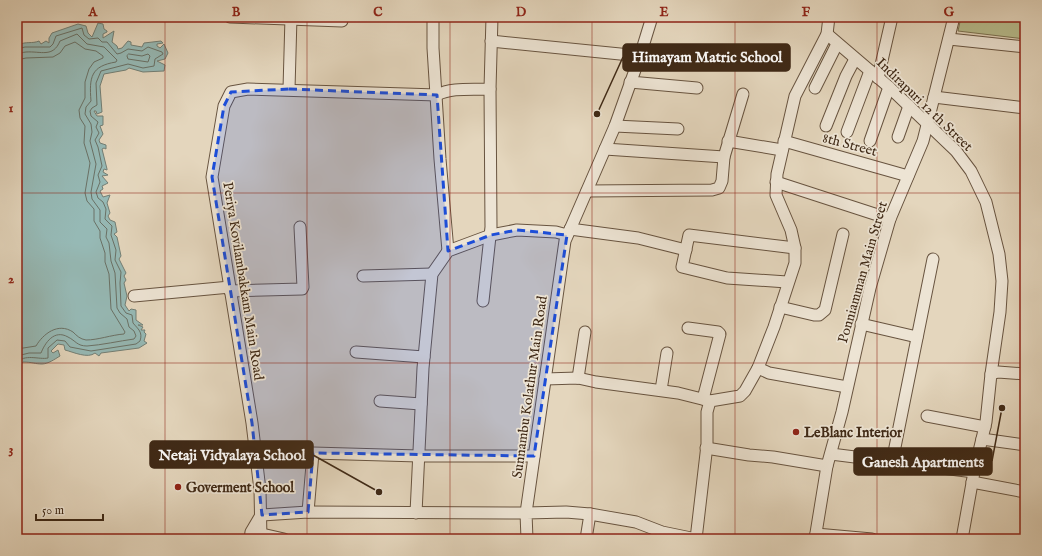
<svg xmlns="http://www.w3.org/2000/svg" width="1042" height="556" font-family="'IM FELL English',serif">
  <rect width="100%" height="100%" fill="#e4d6bd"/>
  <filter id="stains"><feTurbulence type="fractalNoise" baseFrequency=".005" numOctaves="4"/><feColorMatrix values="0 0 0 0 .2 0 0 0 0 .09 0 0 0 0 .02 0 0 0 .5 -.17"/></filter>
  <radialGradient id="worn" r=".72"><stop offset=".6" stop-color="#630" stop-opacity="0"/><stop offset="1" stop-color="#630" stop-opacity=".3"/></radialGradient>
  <polygon fill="#b8bd8e" stroke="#7c7352" points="961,17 1025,17 1025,39 958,31"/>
  <path fill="#96b9b5" stroke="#737f75" d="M98 23 103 24 104 29 107 31V32L103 34V38L114 31 112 42 117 46 118 49 122 48 128 41 131 42V45L142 47 144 43 161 41 163 43 157 44V46L160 48 164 44 168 53 165 59 157 61 165 65 164 71 143 72 129 68 126 70 104 74 100 86 102 112 97 114 96 111H94L97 116H103V125L100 126 103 134 99 140 100 143 106 145V149L104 148 102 149 107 169V170L104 169 103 172 108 175 102 176 108 183 102 186 103 189 100 191 103 197 110 195 107 203 110 213 108 216 110 220 115 222 117 232 114 234 117 237 121 256 119 259 126 273 124 276 126 280 124 283 127 296 125 305 129 311 131 309 136 310V320L143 325H138L143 327 141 330H145L144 332 146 334 144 341 147 343 139 348 101 353 99 356 95 353C88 359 73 352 65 350L64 345 58 344 51 351 53 353 58 350 60 356C55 359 48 364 42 364 35 364 32 362 23 362L19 367H17V48L18 45C26 41 32 44 39 41L41 44 46 41 49 43V38L52 33 78 24 86 26 88 33 92 37Z"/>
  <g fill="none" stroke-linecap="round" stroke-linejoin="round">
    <g stroke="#6a7166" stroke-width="1">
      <path d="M17 49 25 47H50L53 44 56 36 82 28 84 35 89 39 98 38 102 42H107L117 54 121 53 128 49 142 51 148 47 162 52 163 54 155 59 154 66 143 68 128 64 101 71 96 83 97 105 92 108 90 111 91 116 98 122 96 127 99 133 95 140 98 147 102 166 98 175 100 182 96 192 98 198 103 202 106 209 105 219 112 226 111 235 116 250 115 260 121 272 120 283 121 306 126 313 132 315 133 323C138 329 143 332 140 341L136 344 91 351 70 347 65 341 57 340 48 348V358C39 360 24 353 17 363"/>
      <path d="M17 54C20 54 23 52 26 52 41 51 53 58 60 41L77 34 87 44 104 47 117 60 116 62C91 66 89 77 91 101L86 107 85 114 91 124 92 132 90 141 96 164 91 192 92 199 100 210V222L107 229 106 237 109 243 111 261 115 273 117 308 120 313 127 319 129 327 134 331 136 336 134 339C119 341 102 345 87 346 77 346 76 341 68 337 54 329 45 343 41 353H29L17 356"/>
      <polygon points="129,54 142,56 148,54 150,56 148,62 128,59 127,56"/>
      <path d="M17 60 26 58 53 57 60 53 65 46 75 42 85 49 96 51 103 56V58L94 62 89 69 85 82V98L79 110 80 118 85 126 84 143 90 163 85 193 87 201 94 209V221L100 231V238L105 253V262L109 274 111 309 125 332 124 334C111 335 98 340 86 340 80 339 77 336 73 332 58 322 43 334 36 346L17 349"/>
    </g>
    <defs>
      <g id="minor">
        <polyline points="230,17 342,21"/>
        <polyline points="433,17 433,48 440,159 448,251"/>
        <polyline points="827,34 889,87 956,151 971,171 986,202 999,254 1002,281 1000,312 991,374"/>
        <polyline points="949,39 1025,47"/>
        <polyline points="491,41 640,56"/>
        <polyline points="878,78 892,17"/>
        <polyline points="630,82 697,88"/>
        <polyline points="815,88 837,44"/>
        <polyline points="289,89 291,17"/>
        <polyline points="934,97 1025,108"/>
        <polyline points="615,126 678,129"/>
        <polyline points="826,126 846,76 855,59"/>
        <polyline points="847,132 870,71"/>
        <polyline points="898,137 909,106"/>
        <polyline points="728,141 782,150"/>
        <polyline points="784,141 908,176"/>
        <polyline points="870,141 889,87"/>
        <polyline points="605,149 724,157 743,94"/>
        <polyline points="776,182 890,219"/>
        <polyline points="587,191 712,190 719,188 722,181 724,157"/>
        <polyline points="570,229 638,238 686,250"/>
        <polyline points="363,276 432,274"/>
        <polyline points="787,282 727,278 682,267 689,235 795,248"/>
        <polyline points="230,291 302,289 303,287 300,227"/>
        <polyline points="134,296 230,287"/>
        <polyline points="483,301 491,227 490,89 492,17"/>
        <polyline points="780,307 814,315 819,315 825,310 843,234"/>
        <polyline points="861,324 917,337"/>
        <polyline points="688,328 718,332 720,334 703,399"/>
        <polyline points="356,352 424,357"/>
        <polyline points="758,368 769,373 847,387"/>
        <polyline points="578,378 585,332"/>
        <polyline points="545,379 578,378 596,382 678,393 710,401"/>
        <polyline points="661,390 667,353"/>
        <polyline points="380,401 421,404"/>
        <polyline points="927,416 985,427"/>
        <polyline points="982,439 1025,445"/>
        <polyline points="706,448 749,455 773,457 827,466"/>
        <polyline points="831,454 974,472"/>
        <polyline points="892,462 933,259"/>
        <polyline points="972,482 1025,492"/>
        <polyline points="308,512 313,453 419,456 534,456"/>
        <polyline points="416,513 423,368 432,274 448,251 491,235 517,230 556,232 567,235"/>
        <polyline points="262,515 308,512 526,513 565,241 615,126 640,56 652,17"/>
        <polyline points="262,534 284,539"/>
        <polyline points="816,534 872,539"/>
        <polyline points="250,539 251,532 261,515"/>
        <path d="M261 539 260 490 252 423 212 177 224 106 231 92 248 89 437 95C452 87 473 90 490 89"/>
        <polyline points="527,539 526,513 566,512 590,514 636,522 662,532 696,539"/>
        <polyline points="586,539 590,514"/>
        <polyline points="696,539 707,445 707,412 710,401 740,396 745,391 758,368 774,327 795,263 795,248 791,230 776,195 777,174 795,96 827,34 829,17"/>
        <polyline points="815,539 827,466 842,412 870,288 890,219 923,141 954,17"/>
        <polyline points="962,539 974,472 986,422 991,374 998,372 1025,374"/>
      </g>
    </defs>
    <use href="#minor" stroke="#685440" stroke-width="13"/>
    <use href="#minor" stroke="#ede4d4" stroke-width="11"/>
  </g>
  <path fill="#1d4ed8" fill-opacity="0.2" stroke="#1d4ed8" stroke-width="3" stroke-dasharray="8 5" stroke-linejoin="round" d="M289 89 437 95 448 251 491 235 517 230 567 235 534 456 313 453 308 512 262 515 252 423 212 177 224 106 231 92Z"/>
  <path fill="none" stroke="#8f2418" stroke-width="1" stroke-opacity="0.55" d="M165 17V539M307 17V539M450 17V539M592 17V539M735 17V539M877 17V539M17 193H1025M17 363H1025"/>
  <g fill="#8f2418" stroke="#ede4d4" stroke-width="1.5">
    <circle cx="796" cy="432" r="4"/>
    <circle cx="178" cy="487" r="4"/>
  </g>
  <g text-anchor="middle" stroke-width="3.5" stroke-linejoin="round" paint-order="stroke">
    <g font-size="14" fill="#3f2916" stroke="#ede4d4">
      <text transform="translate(925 104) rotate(44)" y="5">Indirapuri 12 th Street</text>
      <text transform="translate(850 144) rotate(15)" y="5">8th Street</text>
      <text transform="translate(862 272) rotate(-74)" y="5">Ponniamman Main Street</text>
      <text transform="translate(244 281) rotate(81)" y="5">Periya Kovilambakkam Main Road</text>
      <text transform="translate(529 387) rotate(-82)" y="5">Sunnambu Kolathur Main Road</text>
    </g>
    <g font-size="14" font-weight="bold" fill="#3f2916" stroke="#ede4d4" text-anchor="start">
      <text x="804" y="437">LeBlanc Interior</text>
      <text x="186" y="492">Goverment School</text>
    </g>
  </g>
  <path fill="none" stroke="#3f2916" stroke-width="1.5" d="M597 114L623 57M379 492L313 455M1002 408L992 461"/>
  <g fill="#3f2916" stroke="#ede4d4" stroke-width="1.5">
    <circle cx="597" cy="114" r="4"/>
    <circle cx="379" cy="492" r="4"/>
    <circle cx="1002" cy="408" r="4"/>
  </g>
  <g fill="#3f2916" stroke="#3f2916" stroke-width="1.5">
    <rect x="623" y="44" width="167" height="27" rx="4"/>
    <rect x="150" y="441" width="163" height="27" rx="4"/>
    <rect x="854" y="448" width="138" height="27" rx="4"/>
  </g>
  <g font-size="15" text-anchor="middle" font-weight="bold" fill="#fff">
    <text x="707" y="62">Himayam Matric School</text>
    <text x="232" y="460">Netaji Vidyalaya School</text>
    <text x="923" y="467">Ganesh Apartments</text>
  </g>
  <rect width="1042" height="556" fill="none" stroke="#e4d6bd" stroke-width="44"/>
  <path d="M36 514v6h67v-6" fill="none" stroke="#3f2916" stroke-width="2"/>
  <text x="42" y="514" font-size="12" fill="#3f2916" stroke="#ede4d4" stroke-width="3" paint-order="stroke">50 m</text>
  <rect x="22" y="22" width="998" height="512" fill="none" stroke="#8f2418" stroke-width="1.5"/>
  <g font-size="13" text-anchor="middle" font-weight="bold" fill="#8f2418">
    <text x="93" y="16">A</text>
    <text x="236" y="16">B</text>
    <text x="378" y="16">C</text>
    <text x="521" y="16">D</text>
    <text x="664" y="16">E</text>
    <text x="806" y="16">F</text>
    <text x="949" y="16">G</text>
    <text x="11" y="112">1</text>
    <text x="11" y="283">2</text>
    <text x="11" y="453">3</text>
  </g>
  <rect width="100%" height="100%" filter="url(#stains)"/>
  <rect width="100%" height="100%" fill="url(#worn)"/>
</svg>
